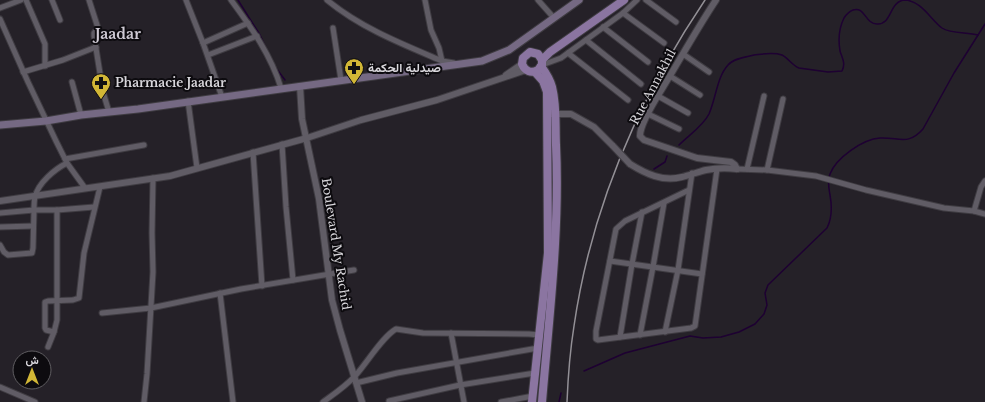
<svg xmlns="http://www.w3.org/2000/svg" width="985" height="402" font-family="'Libre Baskerville',Vazirmatn,serif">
  <rect width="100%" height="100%" fill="#252128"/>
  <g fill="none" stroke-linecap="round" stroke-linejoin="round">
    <g stroke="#1e0132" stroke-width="1.5">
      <polyline points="238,0 260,35 266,48"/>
      <polyline points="276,68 285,80"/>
      <path d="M679 145C689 135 703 126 709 114 716 98 717 77 728 65 734 58 746 57 754 55 763 54 773 52 782 55 788 58 792 65 799 68L828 72 842 71C846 63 842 58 840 51 838 39 839 28 844 18 846 15 850 11 853 10 865 6 865 24 877 24 892 25 889 2 904 0 921 0 931 20 942 28 951 34 967 32 978 35"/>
      <polyline points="654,169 665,162 667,156"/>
      <path d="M584 371 625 353 690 336 703 338 721 337 739 332 755 324 764 314 767 305 765 293 768 285 827 228C832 218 832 206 830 195 829 188 827 182 830 174 836 158 863 139 880 138 899 137 908 146 923 129L954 73 985 24"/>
      <polyline points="559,402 561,393"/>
    </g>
    <defs>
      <g id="minor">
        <polyline points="26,0 45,44 45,66"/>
        <polyline points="52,0 60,20"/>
        <polyline points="89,0 98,28 94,33 94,36 103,92 109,112"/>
        <polyline points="186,0 203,43 222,97"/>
        <path d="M231 0C251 27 271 55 281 88"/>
        <path d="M327 0C361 28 402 44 442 61L454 63"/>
        <polyline points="425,0 431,30 439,48 442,61"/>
        <polyline points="538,0 554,18"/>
        <polyline points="646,0 676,22"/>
        <polyline points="0,8 21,0"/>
        <polyline points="623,13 664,43"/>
        <polyline points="0,19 28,82 56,141 67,163 85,188"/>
        <polyline points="603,27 648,62"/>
        <polyline points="333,28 341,80"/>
        <polyline points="586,40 641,84"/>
        <polyline points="203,43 248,23"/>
        <polyline points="568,53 628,100"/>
        <polyline points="683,54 709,72"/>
        <polyline points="208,55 257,36"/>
        <polyline points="542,65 561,58 623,13 637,0"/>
        <polyline points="23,72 63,60 96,47"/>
        <polyline points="670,76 700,95"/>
        <polyline points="72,82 81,115"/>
        <polyline points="658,96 688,113"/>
        <polyline points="188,101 197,168"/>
        <polyline points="648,114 679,129"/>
        <polyline points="282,144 286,207 293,280"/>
        <polyline points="253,152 262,286"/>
        <polyline points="65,159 144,145"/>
        <polyline points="737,169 767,170 816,176 866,190 944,208 974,211 985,214"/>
        <polyline points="747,169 764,96"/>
        <polyline points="767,170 783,99"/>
        <polyline points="689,190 625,221 616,229 596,331 596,339 598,340 691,328 695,326 717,169"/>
        <polyline points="57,210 94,207"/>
        <polyline points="974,211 981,187 985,181"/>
        <polyline points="0,213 34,210 33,248 32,253 8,255 4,252 0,245"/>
        <polyline points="0,227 33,226"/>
        <polyline points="610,261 702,274"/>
        <polyline points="220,293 233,402"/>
        <polyline points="102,313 151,308 241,289 354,270"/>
        <polyline points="54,332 46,330 45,328 45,302 48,301 73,300 79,298 84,253 100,187"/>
        <polyline points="665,332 678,270 692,173"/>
        <polyline points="451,333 464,402"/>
        <polyline points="640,335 653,267 664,203"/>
        <polyline points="620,337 632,264 642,212"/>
        <path d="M48 347 54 332 57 320V210H34C34 206 34 201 35 197 38 183 55 169 67 163"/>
        <polyline points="356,383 397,373 538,348"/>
        <polyline points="0,387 35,402"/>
        <polyline points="389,401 460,385 535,373"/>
        <polyline points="144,402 147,374 153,272 152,233 153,178"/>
        <path d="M323 402C334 394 346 386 355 376 367 363 382 337 396 329L423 333 529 334 539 335"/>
        <polyline points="501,402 533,396"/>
      </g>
      <g id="tertiary">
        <path d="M716 0C698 27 682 56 665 84 658 96 640 122 640 136L644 140 697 158 731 162 735 165 737 169"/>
        <polyline points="506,75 522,64"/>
        <polyline points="300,86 302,119 319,199 332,300 340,330 362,402"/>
        <polyline points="547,114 571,114 594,127 613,146"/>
        <path d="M630 164C646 174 663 182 682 177 690 175 698 172 706 170 716 168 727 168 737 169"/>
        <polyline points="0,201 170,176 307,138 361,120 437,100 526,70"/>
      </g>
      <polyline id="secondary" points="0,125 46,121 81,115 138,109 482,61 509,50 579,0"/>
      <g id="primary">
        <path d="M542 60 538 54 530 52 523 58 522 64C525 71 531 74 538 70L542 65V60L550 52 624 0"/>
        <path d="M541 66C546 73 550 79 552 87 557 107 555 125 556 145 560 230 549 317 542 402"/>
        <polyline points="532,402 548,253 547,92 543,81 535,72"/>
      </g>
    </defs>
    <use href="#minor" stroke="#3f3c42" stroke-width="7"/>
    <use href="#tertiary" stroke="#3f3c42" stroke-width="8"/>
    <use href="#secondary" stroke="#3f3c42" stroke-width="9"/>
    <use href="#primary" stroke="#3f3c42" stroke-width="10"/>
    <use href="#minor" stroke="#605c65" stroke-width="5"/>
    <use href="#tertiary" stroke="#605c65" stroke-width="6"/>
    <use href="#secondary" stroke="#756983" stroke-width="7"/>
    <use href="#primary" stroke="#8b75a1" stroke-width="8"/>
    <path stroke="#939096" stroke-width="1.5" d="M567 402C568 377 570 351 574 326 591 209 639 98 705 0"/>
    <defs>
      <polyline id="tertiary-bridge" points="613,146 630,164"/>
    </defs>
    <use href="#tertiary-bridge" stroke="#3f3c42" stroke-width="8" stroke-linecap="butt"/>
    <use href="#tertiary-bridge" stroke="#605c65" stroke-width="6"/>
  </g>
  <defs>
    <symbol id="pharmacy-pin" viewBox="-11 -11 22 30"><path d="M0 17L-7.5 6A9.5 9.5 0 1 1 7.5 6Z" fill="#d2b736" stroke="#0d0b0f"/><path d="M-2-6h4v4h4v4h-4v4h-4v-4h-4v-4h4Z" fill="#111"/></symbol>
  </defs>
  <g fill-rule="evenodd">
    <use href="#pharmacy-pin" x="343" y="57" width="22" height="30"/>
    <use href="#pharmacy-pin" x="90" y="72" width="22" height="30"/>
  </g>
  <g text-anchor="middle" stroke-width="4" stroke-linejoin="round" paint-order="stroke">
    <g font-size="12" font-weight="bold" fill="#d9d7dc" stroke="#0d0b0f" text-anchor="start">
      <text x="368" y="72">صيدلية الحكمة</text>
      <text x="115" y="87">Pharmacie Jaadar</text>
    </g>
    <g font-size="12" fill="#d9d7dc" stroke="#0d0b0f">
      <text transform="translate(653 87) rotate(-62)" y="4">Rue Annakhil</text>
      <text transform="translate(336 244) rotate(81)" y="4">Boulevard My Rachid</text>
    </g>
    <g font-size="14" font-weight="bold" fill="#cfcad4" stroke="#0d0b0f">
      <text x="118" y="39">Jaadar</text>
    </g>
  </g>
  <g transform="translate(32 370)"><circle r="19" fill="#0d0b0f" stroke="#5f5d61"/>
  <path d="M0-3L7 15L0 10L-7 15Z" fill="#d2b736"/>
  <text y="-6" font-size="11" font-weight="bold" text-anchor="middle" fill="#d9d7dc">ش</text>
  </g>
</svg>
